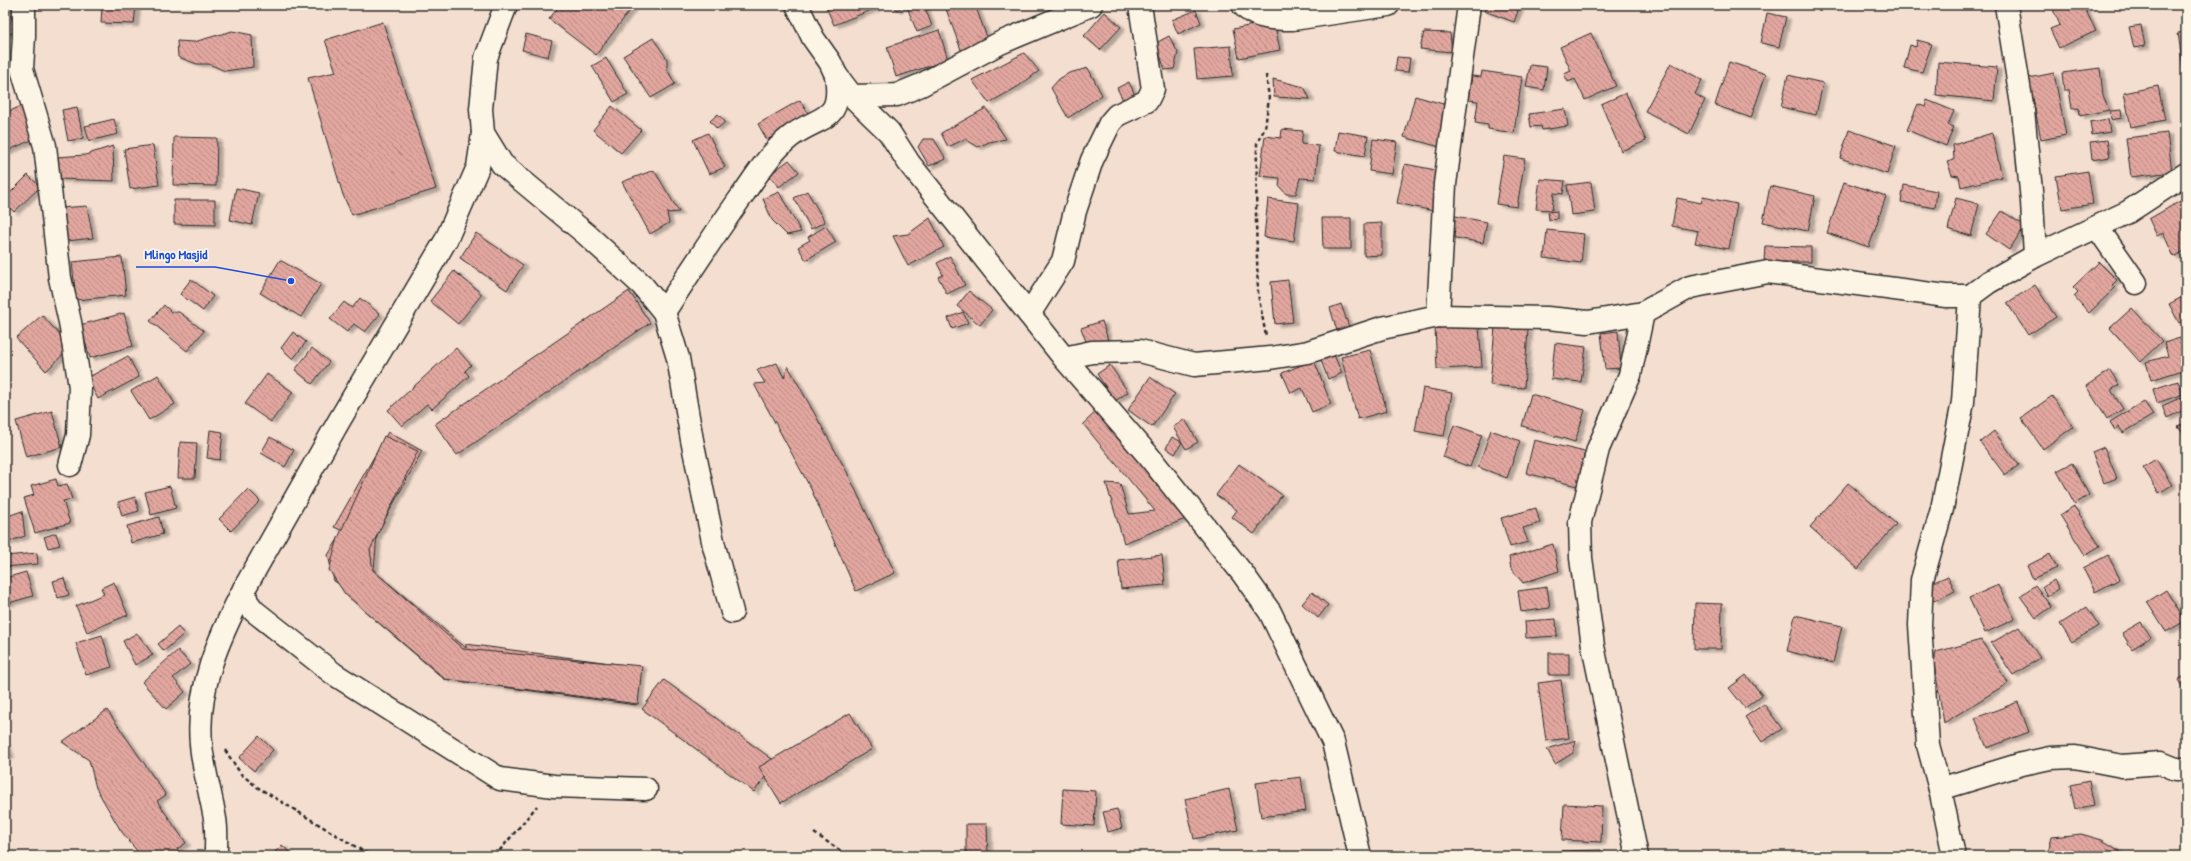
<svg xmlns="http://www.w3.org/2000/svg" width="2191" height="861" font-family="'Patrick Hand',sans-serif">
  <defs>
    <pattern id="building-back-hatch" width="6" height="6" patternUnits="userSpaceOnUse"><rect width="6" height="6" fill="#e1a79f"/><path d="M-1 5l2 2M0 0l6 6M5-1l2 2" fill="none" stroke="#b78882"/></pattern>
    <filter id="shadow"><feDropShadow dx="4.5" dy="2.5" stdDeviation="1" flood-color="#0004"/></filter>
  </defs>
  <rect width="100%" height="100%" fill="#f4ded0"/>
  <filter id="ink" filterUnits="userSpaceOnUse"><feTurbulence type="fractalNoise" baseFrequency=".025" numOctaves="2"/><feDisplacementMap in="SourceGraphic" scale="8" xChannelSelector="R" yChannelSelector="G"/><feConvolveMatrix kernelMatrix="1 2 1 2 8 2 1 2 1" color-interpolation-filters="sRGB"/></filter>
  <g filter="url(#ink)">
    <g fill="url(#building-back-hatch)" stroke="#2b2b2b" filter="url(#shadow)">
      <polygon points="5,5 8,5 15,32 5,35"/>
      <polygon points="102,5 136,5 134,24 101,23"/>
      <polygon points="560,5 634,5 596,55 549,19"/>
      <polygon points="825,5 875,5 876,8 834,25"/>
      <polygon points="894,5 906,5 896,10"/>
      <polygon points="913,5 924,5 932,26 917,32 907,7"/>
      <polygon points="958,5 975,5 991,48 964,58 946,9"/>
      <polygon points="1486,5 1520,5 1514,22 1484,11"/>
      <polygon points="2051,5 2083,5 2096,31 2059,48 2050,29 2060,25"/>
      <polygon points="1196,10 1201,23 1178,34 1172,20"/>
      <polygon points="1105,12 1121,27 1100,50 1084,36"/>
      <polygon points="1767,13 1786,17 1779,47 1761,43"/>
      <polygon points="1274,21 1280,50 1239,58 1233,29"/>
      <polygon points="383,22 436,189 352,215 343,195 308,78 336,72 325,40"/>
      <polygon points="2141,25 2145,46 2134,48 2129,27"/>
      <polygon points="939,30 948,60 896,77 887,47"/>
      <polygon points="232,31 252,35 253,67 225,71 209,64 197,64 178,57 177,41 194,42"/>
      <polygon points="1424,32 1450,33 1452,52 1420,49"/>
      <polygon points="2186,32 2186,66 2183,67 2178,33"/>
      <polygon points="1591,33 1616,86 1585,100 1575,79 1568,82 1564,74 1571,71 1560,47"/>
      <polygon points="526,34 552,41 548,57 522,50"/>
      <polygon points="1169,36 1178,53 1174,69 1165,70 1156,43"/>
      <polygon points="653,38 667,59 667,69 675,84 651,98 623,56"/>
      <polygon points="1917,40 1932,44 1922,72 1904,68 1910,45 1916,47"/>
      <polygon points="1231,46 1233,76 1197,79 1194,49"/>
      <polygon points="1024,53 1039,71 1019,86 989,103 972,80"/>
      <polygon points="1397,57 1410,58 1408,72 1395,71"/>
      <polygon points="606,58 628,94 614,102 592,66"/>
      <polygon points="1729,62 1766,74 1751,118 1715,105"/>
      <polygon points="1938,62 1997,67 1994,101 1936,95"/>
      <polygon points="1671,63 1702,80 1695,94 1705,100 1689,134 1645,111"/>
      <polygon points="1530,65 1547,67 1544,90 1526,87"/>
      <polygon points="1088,68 1102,95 1068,118 1051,88 1059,79 1069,73"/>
      <polygon points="2100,68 2103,95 2109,110 2080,116 2079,108 2072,109 2069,90 2064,90 2062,73"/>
      <polygon points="1482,71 1522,77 1514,133 1488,129 1488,125 1475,123 1478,101 1468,100 1472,76 1481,77"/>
      <polygon points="2054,73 2066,135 2041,140 2029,78"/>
      <polygon points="1788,75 1823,83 1816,115 1781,107"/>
      <polygon points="1273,79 1304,87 1310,99 1274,97"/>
      <polygon points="1129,82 1136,97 1124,102 1117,88"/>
      <polygon points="2158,86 2165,120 2131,127 2124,93"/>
      <polygon points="1626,93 1646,141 1621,151 1601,104"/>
      <polygon points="1415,96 1450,106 1440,147 1404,137"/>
      <polygon points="800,100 809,115 767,140 758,124"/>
      <polygon points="1927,100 1954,111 1948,125 1954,127 1946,146 1907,130 1918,104 1925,107"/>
      <polygon points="24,105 38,137 5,152 5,113"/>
      <polygon points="612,106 641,130 621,153 593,130"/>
      <polygon points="77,107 83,138 68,141 62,110"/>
      <polygon points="986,108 1006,139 989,142 978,147 965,139 948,147 941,133"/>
      <polygon points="1565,109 1568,126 1542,130 1541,126 1531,127 1529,114"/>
      <polygon points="2121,110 2122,118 2111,120 2110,111"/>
      <polygon points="718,114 725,122 717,129 710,121"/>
      <polygon points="114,119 118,134 89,141 85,126"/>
      <polygon points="2108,119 2110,132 2092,135 2090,122"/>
      <polygon points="1282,129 1303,131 1301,144 1319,146 1315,179 1300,178 1296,194 1286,194 1279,186 1280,178 1260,176 1265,136 1281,138"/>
      <polygon points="1849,130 1896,146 1887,174 1840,158"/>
      <polygon points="1338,131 1368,136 1365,156 1335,151"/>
      <polygon points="708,133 725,167 709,174 693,140"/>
      <polygon points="1992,133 2002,177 1961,187 1959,176 1952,175 1947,162 1954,160 1953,145"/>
      <polygon points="2167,133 2172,172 2131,177 2126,138"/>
      <polygon points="174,137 217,138 216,186 173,185"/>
      <polygon points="923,139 934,139 946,159 929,166 918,147"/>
      <polygon points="1373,139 1397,142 1392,174 1369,171"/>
      <polygon points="2107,140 2110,157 2092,160 2090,142"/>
      <polygon points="153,145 159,185 130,189 124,149"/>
      <polygon points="113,146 114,181 58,179 57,157 85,155"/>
      <polygon points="1504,156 1525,159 1517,207 1496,204"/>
      <polygon points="789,160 799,172 779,187 769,175"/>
      <polygon points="1405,164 1446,172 1438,212 1397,203"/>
      <polygon points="654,170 679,212 667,213 669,223 650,234 622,182"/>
      <polygon points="2088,171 2093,204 2062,209 2056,176"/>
      <polygon points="28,175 40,187 14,212 5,203 5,198"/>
      <polygon points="1540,179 1565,181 1563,194 1554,193 1552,210 1536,209"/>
      <polygon points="1591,182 1595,212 1571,215 1567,185"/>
      <polygon points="1844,182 1886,196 1869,247 1827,233"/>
      <polygon points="1904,185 1937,191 1935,208 1901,202"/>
      <polygon points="1770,186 1815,196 1808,231 1763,222"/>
      <polygon points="236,188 259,193 252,225 230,220"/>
      <polygon points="807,191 825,222 811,229 794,198"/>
      <polygon points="779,192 801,232 787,235 772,220 763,199"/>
      <polygon points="1703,197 1737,204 1729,249 1695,243 1698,231 1672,226 1677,198 1701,203"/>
      <polygon points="1956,198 1979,204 1971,236 1948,229"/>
      <polygon points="1268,199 1299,203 1294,241 1264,237"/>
      <polygon points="174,200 215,200 215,225 174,224"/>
      <polygon points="2182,200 2186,208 2186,250 2174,257 2163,233 2157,236 2149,219"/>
      <polygon points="87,206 93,238 67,241 59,208"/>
      <polygon points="1557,211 1557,219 1549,220 1548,212"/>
      <polygon points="2002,211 2025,226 2009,250 1986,234"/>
      <polygon points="1450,215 1487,222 1483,243 1446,236"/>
      <polygon points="930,218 944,247 908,266 893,236 908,234"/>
      <polygon points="1322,218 1351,218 1351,249 1323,249"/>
      <polygon points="1382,223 1382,255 1364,256 1364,224"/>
      <polygon points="826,226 836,242 806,260 798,247 810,240 808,237"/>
      <polygon points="1547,230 1584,234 1581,263 1544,258"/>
      <polygon points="476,233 523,265 507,290 460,258"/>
      <polygon points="1765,246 1811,247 1811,262 1764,262"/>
      <polygon points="950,256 965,285 947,294 938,277 943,275 937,263"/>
      <polygon points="122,257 126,295 76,300 72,262"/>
      <polygon points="280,260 321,284 301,317 260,293"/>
      <polygon points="2099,262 2117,280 2112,285 2115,288 2089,313 2074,296 2078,292 2073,287"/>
      <polygon points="454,271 482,294 458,324 430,301"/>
      <polygon points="191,279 213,296 203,311 180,294"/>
      <polygon points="1288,280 1293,322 1275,324 1271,282"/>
      <polygon points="2035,285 2056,317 2028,335 2007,303"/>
      <polygon points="629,291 650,323 457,455 435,424"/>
      <polygon points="969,291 992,310 980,325 957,306"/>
      <polygon points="2186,295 2186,319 2179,323 2169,304"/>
      <polygon points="360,298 380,314 365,332 354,324 347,332 330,319 344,302 352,308"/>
      <polygon points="1341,304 1350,330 1338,334 1330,308"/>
      <polygon points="164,305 171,312 179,312 204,331 187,351 150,321"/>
      <polygon points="2132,308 2162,341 2140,362 2110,328"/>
      <polygon points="963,312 968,323 952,329 948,318"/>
      <polygon points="124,313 133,346 90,358 80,325"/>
      <polygon points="42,315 71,347 46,371 16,338"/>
      <polygon points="1102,321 1109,343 1089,350 1081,328"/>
      <polygon points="1479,326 1482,367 1437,369 1435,328"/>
      <polygon points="1495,327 1528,329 1524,388 1490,385"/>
      <polygon points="1618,331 1621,368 1605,369 1601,333"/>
      <polygon points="293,332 306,342 293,359 281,348"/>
      <polygon points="2180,338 2186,355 2186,369 2151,380 2146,362 2168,356 2164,343"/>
      <polygon points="1555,343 1586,347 1581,382 1551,379"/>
      <polygon points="312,348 329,362 312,384 295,370"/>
      <polygon points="456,348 471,365 465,371 469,376 432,409 427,404 402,426 388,410"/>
      <polygon points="1370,350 1387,411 1358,419 1341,357"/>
      <polygon points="1333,353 1342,373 1328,379 1320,358"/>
      <polygon points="128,356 139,377 98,399 87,378"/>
      <polygon points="1314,360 1331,404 1312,412 1302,388 1291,393 1282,373"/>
      <polygon points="777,363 784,378 788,366 847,472 895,573 856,591 811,489 754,384 765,383 757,370"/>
      <polygon points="1110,365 1128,392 1115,401 1097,374"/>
      <polygon points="2110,370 2119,385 2111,390 2123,409 2107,419 2086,386"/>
      <polygon points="267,374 293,392 271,422 245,404"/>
      <polygon points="158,375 175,404 149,420 131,391"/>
      <polygon points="1150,377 1175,394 1152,427 1128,410"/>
      <polygon points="2178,381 2183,394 2157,403 2153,389"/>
      <polygon points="1423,388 1452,393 1444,436 1415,431"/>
      <polygon points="1531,394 1585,410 1575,442 1522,426"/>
      <polygon points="2052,396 2073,427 2043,449 2021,418"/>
      <polygon points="2182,397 2186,409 2167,418 2162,406"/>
      <polygon points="2144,401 2153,415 2123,433 2119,427 2115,430 2110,422"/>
      <polygon points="1100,408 1188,518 1124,543 1106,483 1120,484 1129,514 1155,511 1083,424"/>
      <polygon points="52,411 62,447 26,457 16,421"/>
      <polygon points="1185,419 1198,442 1186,449 1173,427"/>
      <polygon points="2186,422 2186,437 2178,427"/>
      <polygon points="1454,425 1482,435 1470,467 1443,457"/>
      <polygon points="210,430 223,432 220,460 207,458"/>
      <polygon points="1491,430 1520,441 1507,478 1478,467"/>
      <polygon points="1994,431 2019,465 2005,475 1980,442"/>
      <polygon points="388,432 422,451 377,534 374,571 466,648 466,644 641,667 636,705 444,679 346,595 349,589 334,581 328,555 343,531 334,527"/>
      <polygon points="384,436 418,451 370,550 373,570 463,649 642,666 638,704 445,679 345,594 329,570 338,538"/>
      <polygon points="270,437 294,450 285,467 261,453"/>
      <polygon points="1172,437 1182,442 1175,454 1166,448"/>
      <polygon points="1534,440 1585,452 1577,486 1526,473"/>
      <polygon points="180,442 197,443 195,478 178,478"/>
      <polygon points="2104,447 2117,478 2104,483 2092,452"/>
      <polygon points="2156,459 2172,485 2159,493 2143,467"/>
      <polygon points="2072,463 2089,495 2075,504 2057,471"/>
      <polygon points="1239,464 1282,495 1254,534 1232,517 1237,510 1216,495"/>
      <polygon points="56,479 58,486 67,484 72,499 63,501 70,523 35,533 24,498 34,495 31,486"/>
      <polygon points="1848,483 1896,524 1858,569 1810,527"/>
      <polygon points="170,486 176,508 151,515 145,492"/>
      <polygon points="248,489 260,501 231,531 219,519"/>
      <polygon points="135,497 139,511 122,516 118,502"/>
      <polygon points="2074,506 2100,546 2085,555 2060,515"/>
      <polygon points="1536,508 1540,523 1523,528 1528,542 1510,547 1501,518"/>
      <polygon points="22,511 25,536 5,543 5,517"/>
      <polygon points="159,517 163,534 131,543 127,526"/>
      <polygon points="56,533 60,545 48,548 44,537"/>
      <polygon points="1553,544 1559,571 1523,583 1511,569 1509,557"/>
      <polygon points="37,553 38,564 5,567 5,556"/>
      <polygon points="2050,554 2057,568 2033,579 2027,566"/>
      <polygon points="1162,555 1165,585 1121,589 1118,560"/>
      <polygon points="2108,555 2120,579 2095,592 2083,568"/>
      <polygon points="26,572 33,596 5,604 5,578"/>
      <polygon points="1948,576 1955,591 1934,601 1927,585"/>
      <polygon points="64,578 69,595 58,598 53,581"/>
      <polygon points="2054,580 2059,589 2047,596 2042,587"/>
      <polygon points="114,582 128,615 87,632 76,606 104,594 101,588"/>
      <polygon points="1998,585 2015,619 1985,633 1969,598"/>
      <polygon points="2035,585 2051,607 2036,618 2020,596"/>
      <polygon points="1547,587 1550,608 1521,612 1518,591"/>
      <polygon points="2166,590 2185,621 2166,632 2147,602"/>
      <polygon points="1312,592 1328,605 1318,618 1302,604"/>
      <polygon points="1695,603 1722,604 1721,649 1694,649"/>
      <polygon points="2087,607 2099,626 2072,642 2060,624"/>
      <polygon points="1795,615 1842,626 1833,663 1787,651"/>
      <polygon points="1556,619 1557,636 1526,638 1525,621"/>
      <polygon points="2141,622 2151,637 2132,649 2122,633"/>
      <polygon points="178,627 184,634 164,651 158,644"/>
      <polygon points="2019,627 2040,658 2013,675 1991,643"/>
      <polygon points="137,633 153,655 135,665 123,641"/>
      <polygon points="102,635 112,667 86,675 76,643"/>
      <polygon points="1981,640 2008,683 1944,723 1934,664 1936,652"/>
      <polygon points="178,650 190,664 173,678 185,692 166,709 142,682"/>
      <rect x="1549" y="653" width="20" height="22"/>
      <polygon points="1746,675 1762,695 1745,708 1729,688"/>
      <polygon points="2186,675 2186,693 2178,680"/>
      <polygon points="664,680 776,762 754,792 642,709"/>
      <polygon points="1561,680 1569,738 1546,741 1538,683"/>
      <polygon points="2018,702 2029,732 1987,748 1975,718"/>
      <polygon points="1764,704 1782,729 1762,742 1745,717"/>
      <polygon points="107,710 166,795 157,801 186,843 177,849 182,856 141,856 121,831 96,788 89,760 62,742"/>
      <polygon points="850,713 872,749 781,803 759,767"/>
      <polygon points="259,736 273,750 254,771 239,758"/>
      <polygon points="1576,740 1573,753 1555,764 1547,749"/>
      <polygon points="5,742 10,755 5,758"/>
      <polygon points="1301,777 1306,811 1261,817 1256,783"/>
      <polygon points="2089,781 2094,805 2075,809 2070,785"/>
      <polygon points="1063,789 1096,791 1094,826 1061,824"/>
      <polygon points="1229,789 1238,830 1194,839 1185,799"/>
      <polygon points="1564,804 1602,806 1601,842 1562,840"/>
      <polygon points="1117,809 1122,828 1108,832 1103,812"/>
      <polygon points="966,824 987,824 988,856 966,856"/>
      <polygon points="2081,834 2102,840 2120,851 2118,856 2047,856 2052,837"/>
      <polygon points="282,845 294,856 271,856"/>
      <polygon points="1601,850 1601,856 1560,856 1560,851"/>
    </g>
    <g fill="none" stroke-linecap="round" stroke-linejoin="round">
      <defs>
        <g id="minor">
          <polyline points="24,5 24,36 22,69 45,146 60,278 70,322 80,387 78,435 70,465"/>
          <polyline points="506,5 486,58 481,109 483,133 502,164 586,234 642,285 664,312 678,358 692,440 714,546 732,612"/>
          <polyline points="797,5 813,38 830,62 836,75 852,96 889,132 909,163 1064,358 1147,454 1243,574 1270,612 1333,742 1360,856"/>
          <path d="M1243 5C1255 19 1276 19 1293 19L1388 5"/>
          <polyline points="2006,5 2023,111 2032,201 2035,256"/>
          <polyline points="852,96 897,95 921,85 1000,43 1091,5"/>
          <polyline points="483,133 478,167 446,240 339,421 244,589 247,602 254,611 334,674 500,779 554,786 646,789"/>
          <polyline points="2097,227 2136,283"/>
          <path d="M664 312C690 272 716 232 744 193 758 173 770 153 790 137 820 114 843 124 836 75"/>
          <polyline points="1029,314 1063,261 1075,211 1092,160 1110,123 1117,115 1147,101 1153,89 1140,5"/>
          <polyline points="1438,316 1445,184 1469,5"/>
          <polyline points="1064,358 1092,352 1140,351 1194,365 1270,358 1308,352 1382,328 1438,316 1547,318 1588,322 1643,313 1690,287 1768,272 1946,296 1970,296 1989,282 2035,256 2128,212 2186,174"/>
          <polyline points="1940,789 2022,764 2050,758 2075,757 2122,766 2161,763 2176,769 2186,769"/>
          <path d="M214 856 216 852C216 841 217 830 215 819 211 794 203 769 201 744 196 688 219 638 244 589"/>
          <polyline points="1637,856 1593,646 1581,558 1580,522 1598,449 1630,375 1643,313"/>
          <polyline points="1954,856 1940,789 1928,745 1920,625 1922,580 1942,509 1963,402 1970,296"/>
        </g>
      </defs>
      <use href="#minor" stroke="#2b2b2b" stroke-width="25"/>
      <g stroke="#2b2b2b" stroke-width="2.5" stroke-dasharray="4 3" stroke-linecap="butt">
        <polyline points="1266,75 1269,98 1265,128 1257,143 1256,220 1258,294 1266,336"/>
        <polyline points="225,750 241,774 257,787 371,856"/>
        <polyline points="814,833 841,851 841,856"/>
        <polyline points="495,856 537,806"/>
      </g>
      <use href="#minor" stroke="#fcf5e5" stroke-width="22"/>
    </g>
  </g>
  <path fill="none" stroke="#1d4ed8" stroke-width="1.5" d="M291 281L215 267H136"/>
  <circle fill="#1d4ed8" stroke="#fcf5e5" stroke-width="1.5" cx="291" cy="281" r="4"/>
  <g font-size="13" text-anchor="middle" font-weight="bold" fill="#1d4ed8" stroke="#fcf5e5" stroke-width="3.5" stroke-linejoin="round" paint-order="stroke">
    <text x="176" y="259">Mlingo Masjid</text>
  </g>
  <rect width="2191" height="861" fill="none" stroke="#fcf5e5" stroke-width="20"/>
  <rect x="10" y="10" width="2171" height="841" fill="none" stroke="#2b2b2b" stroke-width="1.5" filter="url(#ink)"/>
</svg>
